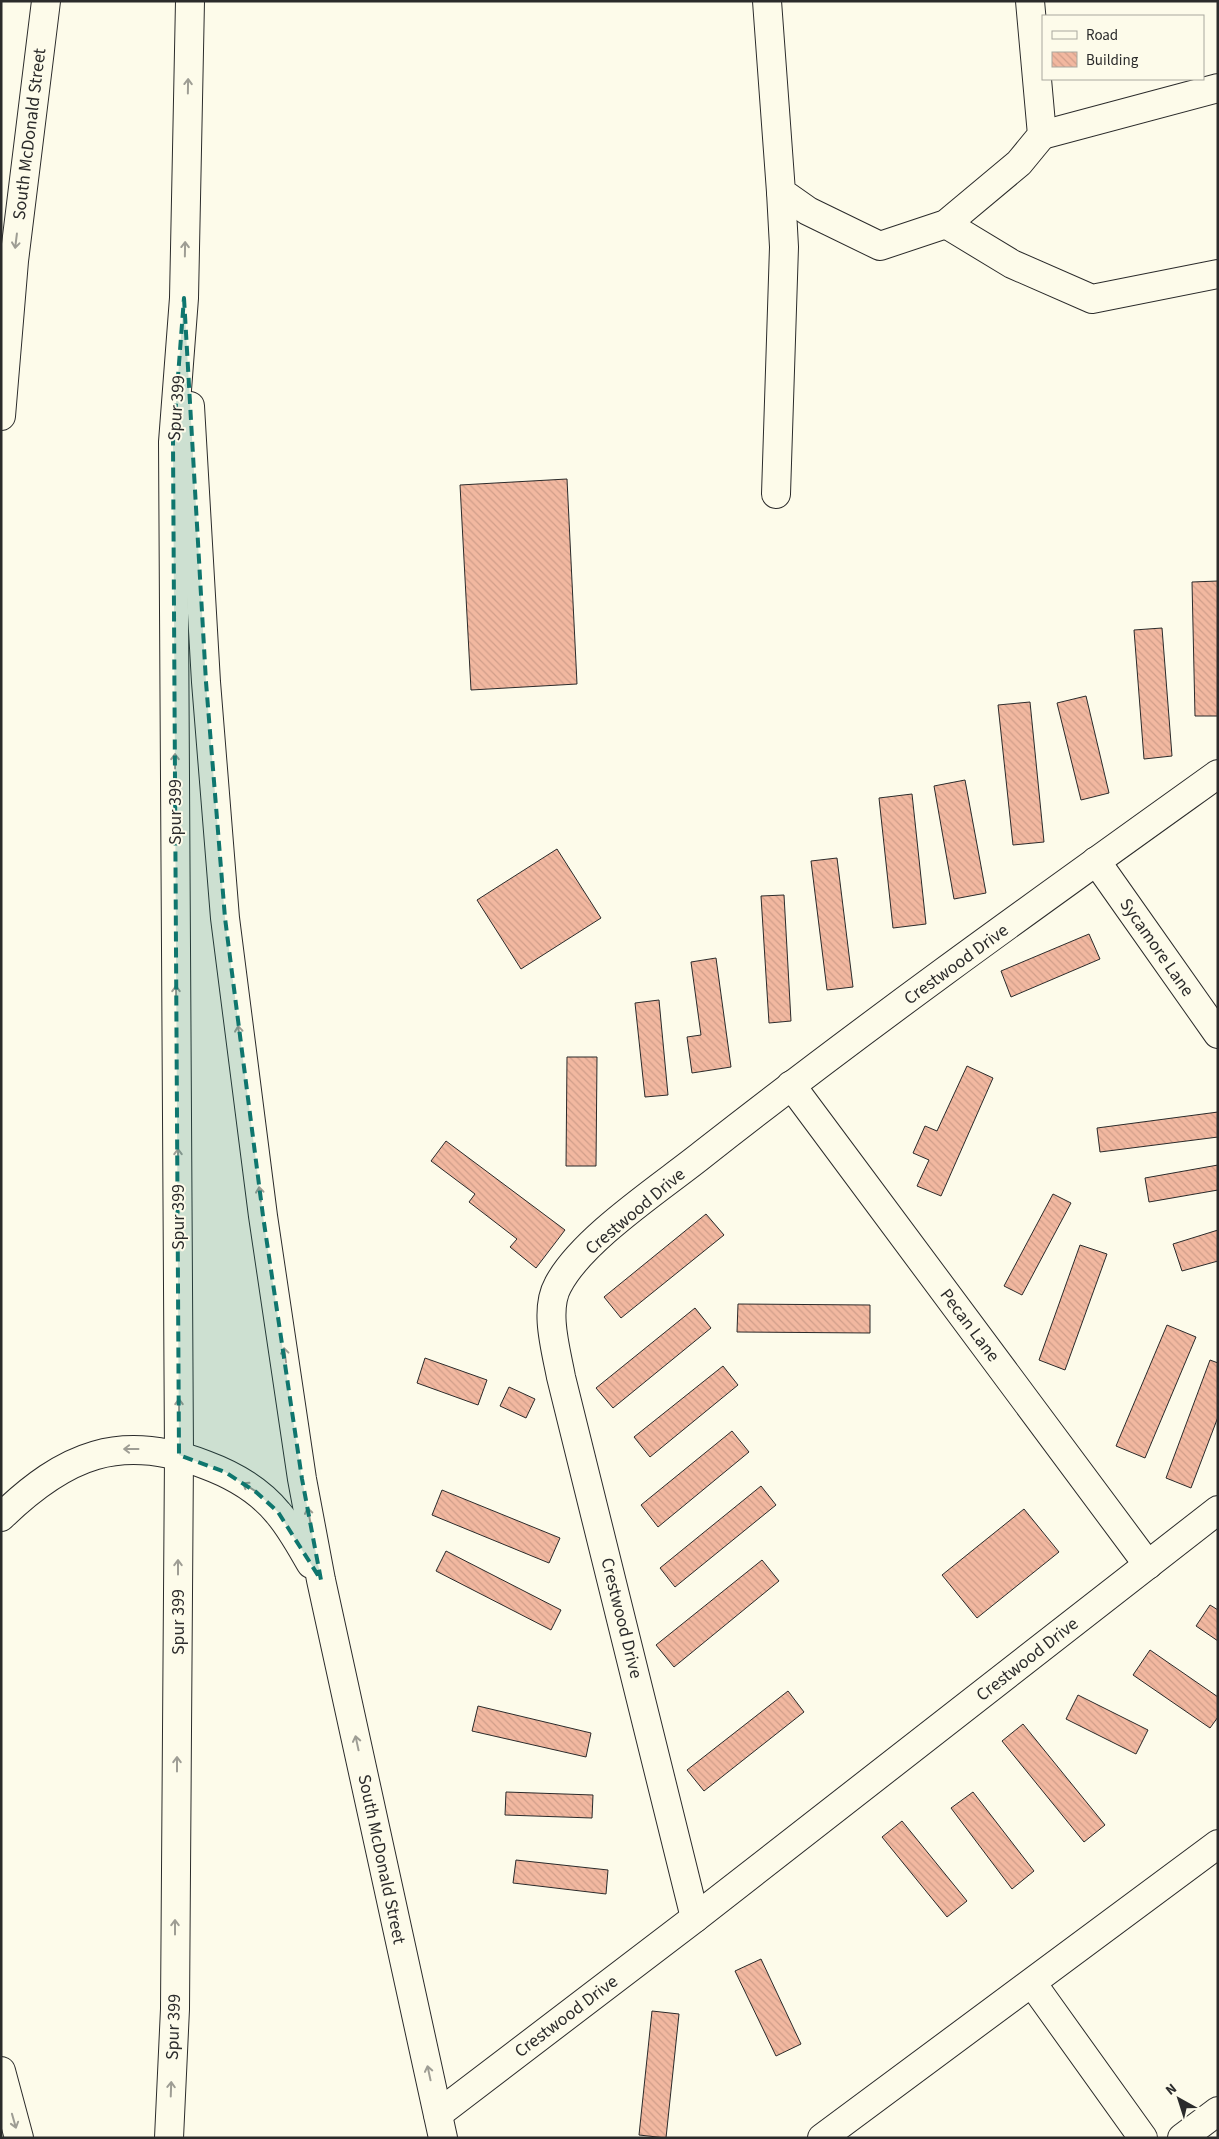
<svg xmlns="http://www.w3.org/2000/svg" width="1219" height="2139" font-family="'Source Sans 3',sans-serif">
  <defs>
    <pattern id="building-back-hatch" width="6" height="6" patternUnits="userSpaceOnUse" patternTransform="scale(1.25)"><rect width="6" height="6" fill="#f2b8a0"/><path d="M-1 5l2 2M0 0l6 6M5-1l2 2" fill="none" stroke="#d09e8a"/></pattern>
  </defs>
  <rect width="100%" height="100%" fill="#fdfbea"/>
  <g fill="url(#building-back-hatch)" stroke="#2b2b2b">
    <polygon points="567,479 577,684 471,690 460,485"/>
    <polygon points="1218,581 1218,716 1195,716 1192,582"/>
    <polygon points="1162,628 1172,756 1144,759 1134,630"/>
    <polygon points="1086,696 1109,793 1081,800 1057,703"/>
    <polygon points="1030,702 1044,842 1013,845 998,705"/>
    <polygon points="965,780 986,893 954,899 934,786"/>
    <polygon points="912,794 926,924 893,928 879,798"/>
    <polygon points="557,849 601,918 521,969 477,900"/>
    <polygon points="837,858 853,987 827,990 811,861"/>
    <polygon points="784,895 791,1021 769,1023 761,896"/>
    <polygon points="1089,934 1100,959 1011,997 1001,971"/>
    <polygon points="716,958 731,1067 692,1073 687,1037 701,1035 691,962"/>
    <polygon points="659,1000 668,1095 645,1097 635,1003"/>
    <polygon points="567,1057 597,1057 596,1166 566,1166"/>
    <polygon points="967,1066 993,1078 941,1196 917,1186 929,1160 913,1153 925,1126 937,1131"/>
    <polygon points="1218,1112 1218,1137 1100,1152 1097,1128"/>
    <polygon points="446,1141 565,1230 536,1268 510,1247 517,1239 469,1202 475,1194 431,1161"/>
    <polygon points="1218,1165 1218,1190 1149,1202 1145,1178"/>
    <polygon points="1053,1194 1071,1203 1022,1295 1004,1286"/>
    <polygon points="706,1214 724,1235 621,1318 604,1297"/>
    <polygon points="1218,1230 1218,1261 1182,1271 1173,1244"/>
    <polygon points="1080,1245 1107,1254 1065,1370 1039,1360"/>
    <polygon points="738,1304 870,1305 870,1333 737,1332"/>
    <polygon points="695,1308 711,1328 613,1408 596,1388"/>
    <polygon points="1167,1325 1196,1337 1145,1458 1116,1446"/>
    <polygon points="425,1358 487,1380 478,1405 417,1383"/>
    <polygon points="1210,1360 1218,1363 1218,1417 1191,1488 1166,1478"/>
    <polygon points="723,1366 738,1385 650,1457 634,1437"/>
    <polygon points="509,1387 535,1399 526,1418 500,1406"/>
    <polygon points="732,1431 749,1452 658,1527 641,1505"/>
    <polygon points="761,1486 776,1505 675,1587 660,1568"/>
    <polygon points="442,1490 560,1538 549,1563 432,1515"/>
    <polygon points="1024,1509 1059,1552 977,1618 942,1575"/>
    <polygon points="446,1551 561,1610 551,1630 436,1571"/>
    <polygon points="762,1560 779,1581 674,1667 656,1645"/>
    <polygon points="1210,1605 1218,1610 1218,1641 1196,1626"/>
    <polygon points="1150,1650 1218,1697 1218,1717 1210,1728 1133,1675"/>
    <polygon points="788,1691 804,1712 704,1791 687,1770"/>
    <polygon points="1078,1695 1148,1730 1136,1754 1066,1719"/>
    <polygon points="478,1706 591,1733 586,1757 472,1731"/>
    <polygon points="1023,1724 1105,1825 1084,1842 1002,1741"/>
    <polygon points="506,1792 593,1795 592,1818 505,1815"/>
    <polygon points="973,1792 1034,1871 1012,1889 951,1808"/>
    <polygon points="902,1821 967,1901 947,1917 882,1837"/>
    <polygon points="516,1860 608,1870 606,1894 513,1883"/>
    <polygon points="761,1959 801,2044 776,2056 735,1971"/>
    <polygon points="652,2011 679,2014 666,2138 639,2135"/>
  </g>
  <g fill="none" stroke-linecap="round" stroke-linejoin="round">
    <defs>
      <g id="minor">
        <polyline points="767,1 781,192 808,211 880,246 946,224 1019,163 1042,135 1030,1"/>
        <polyline points="1042,135 1218,88"/>
        <polyline points="946,224 1012,264 1092,299 1218,274"/>
        <polyline points="776,494 784,247 781,192"/>
        <polyline points="1096,861 1218,1034"/>
        <polyline points="791,1085 1148,1565"/>
        <path d="M695 1918 561 1377C556 1350 544 1310 558 1285 582 1239 662 1187 703 1154 871 1022 1045 898 1218 774"/>
        <polyline points="1032,1983 1143,2138"/>
        <polyline points="438,2114 695,1918 1218,1510"/>
        <polyline points="822,2138 1218,1844"/>
        <polyline points="1182,2138 1218,2111"/>
      </g>
      <g id="major">
        <polyline points="190,406 206,682 225,918 263,1216 302,1479 321,1580 443,2138"/>
        <polyline points="1,416 14,261 46,1"/>
        <path d="M1 1517C65 1455 120 1432 206 1465 233 1475 260 1491 278 1513 291 1528 301 1547 311 1564"/>
        <polyline points="1,2071 19,2138"/>
        <polyline points="169,2138 175,2009 179,1455 173,442 184,298 190,1"/>
      </g>
    </defs>
    <use href="#minor" stroke="#2b2b2b" stroke-width="30"/>
    <use href="#major" stroke="#2b2b2b" stroke-width="30"/>
    <use href="#minor" stroke="#fdfbea" stroke-width="28"/>
    <use href="#major" stroke="#fdfbea" stroke-width="28"/>
  </g>
  <defs><path id="oneway-shaft" d="M-6 0H5M1.5-3L5.5 0L1.5 3" fill="none" stroke-width="1.6" stroke-linecap="round" stroke-linejoin="round" transform="scale(1.25)"/></defs>
  <g stroke="#9e9d94">
    <use href="#oneway-shaft" transform="translate(188 86) rotate(-89)"/>
    <use href="#oneway-shaft" transform="translate(16 241) rotate(97)"/>
    <use href="#oneway-shaft" transform="translate(185 249) rotate(-89)"/>
    <use href="#oneway-shaft" transform="translate(175 761) rotate(-90)"/>
    <use href="#oneway-shaft" transform="translate(176 993) rotate(-90)"/>
    <use href="#oneway-shaft" transform="translate(239 1033) rotate(-97)"/>
    <use href="#oneway-shaft" transform="translate(178 1156) rotate(-90)"/>
    <use href="#oneway-shaft" transform="translate(260 1194) rotate(-97)"/>
    <use href="#oneway-shaft" transform="translate(285 1355) rotate(-98)"/>
    <use href="#oneway-shaft" transform="translate(179 1406) rotate(-90)"/>
    <use href="#oneway-shaft" transform="translate(131 1449) rotate(180)"/>
    <use href="#oneway-shaft" transform="translate(249 1487) rotate(-147)"/>
    <use href="#oneway-shaft" transform="translate(309 1515) rotate(-101)"/>
    <use href="#oneway-shaft" transform="translate(178 1567) rotate(-90)"/>
    <use href="#oneway-shaft" transform="translate(357 1743) rotate(-102)"/>
    <use href="#oneway-shaft" transform="translate(177 1764) rotate(-90)"/>
    <use href="#oneway-shaft" transform="translate(175 1927) rotate(-90)"/>
    <use href="#oneway-shaft" transform="translate(429 2073) rotate(-102)"/>
    <use href="#oneway-shaft" transform="translate(171 2089) rotate(-88)"/>
    <use href="#oneway-shaft" transform="translate(14 2121) rotate(74)"/>
  </g>
  <path fill="#0f766e" fill-opacity="0.2" stroke="#0f766e" stroke-width="4" stroke-dasharray="10 6" stroke-linejoin="round" d="M184 298 206 682 225 918 263 1216 302 1479 321 1580 278 1512 256 1492 225 1472 179 1455 173 442Z"/>
  <g text-anchor="middle" stroke-width="4" stroke-linejoin="round" paint-order="stroke">
    <g font-size="18" fill="#2b2b2b" stroke="#fdfbea">
      <text transform="translate(29 134) rotate(-83)" y="6">South McDonald Street</text>
      <text transform="translate(176 408) rotate(-86)" y="6">Spur 399</text>
      <text transform="translate(175 812) rotate(-90)" y="6">Spur 399</text>
      <text transform="translate(1157 947) rotate(55)" y="6">Sycamore Lane</text>
      <text transform="translate(956 964) rotate(-36)" y="6">Crestwood Drive</text>
      <text transform="translate(635 1211) rotate(-40)" y="6">Crestwood Drive</text>
      <text transform="translate(178 1217) rotate(-90)" y="6">Spur 399</text>
      <text transform="translate(970 1325) rotate(53)" y="6">Pecan Lane</text>
      <text transform="translate(622 1618) rotate(76)" y="6">Crestwood Drive</text>
      <text transform="translate(178 1622) rotate(-90)" y="6">Spur 399</text>
      <text transform="translate(1027 1659) rotate(-38)" y="6">Crestwood Drive</text>
      <text transform="translate(382 1859) rotate(78)" y="6">South McDonald Street</text>
      <text transform="translate(566 2016) rotate(-37)" y="6">Crestwood Drive</text>
      <text transform="translate(173 2027) rotate(-88)" y="6">Spur 399</text>
    </g>
  </g>
  <rect width="1219" height="2139" fill="none" stroke="#2b2b2b" stroke-width="5"/>
  <rect x="1042" y="15" width="162" height="65" fill="#fdfbea" stroke="#a9a89e"/>
  <rect x="1052" y="31" width="25" height="8" fill="#fdfbea" stroke="#a9a89e"/>
  <text x="1086" y="40" font-size="15" fill="#2b2b2b">Road</text>
  <rect x="1052" y="52" width="25" height="15" fill="url(#building-back-hatch)" stroke="#a9a89e"/>
  <text x="1086" y="65" font-size="15" fill="#2b2b2b">Building</text>
  <g transform="translate(1179 2099) rotate(321)" stroke="#fdfbea" stroke-width="4" paint-order="stroke">
  <path d="M0-4L9 19L0 12L-9 19Z" fill="#2b2b2b"/>
  <text y="-8" font-size="14" font-weight="bold" text-anchor="middle" fill="#2b2b2b">N</text>
  </g>
</svg>
